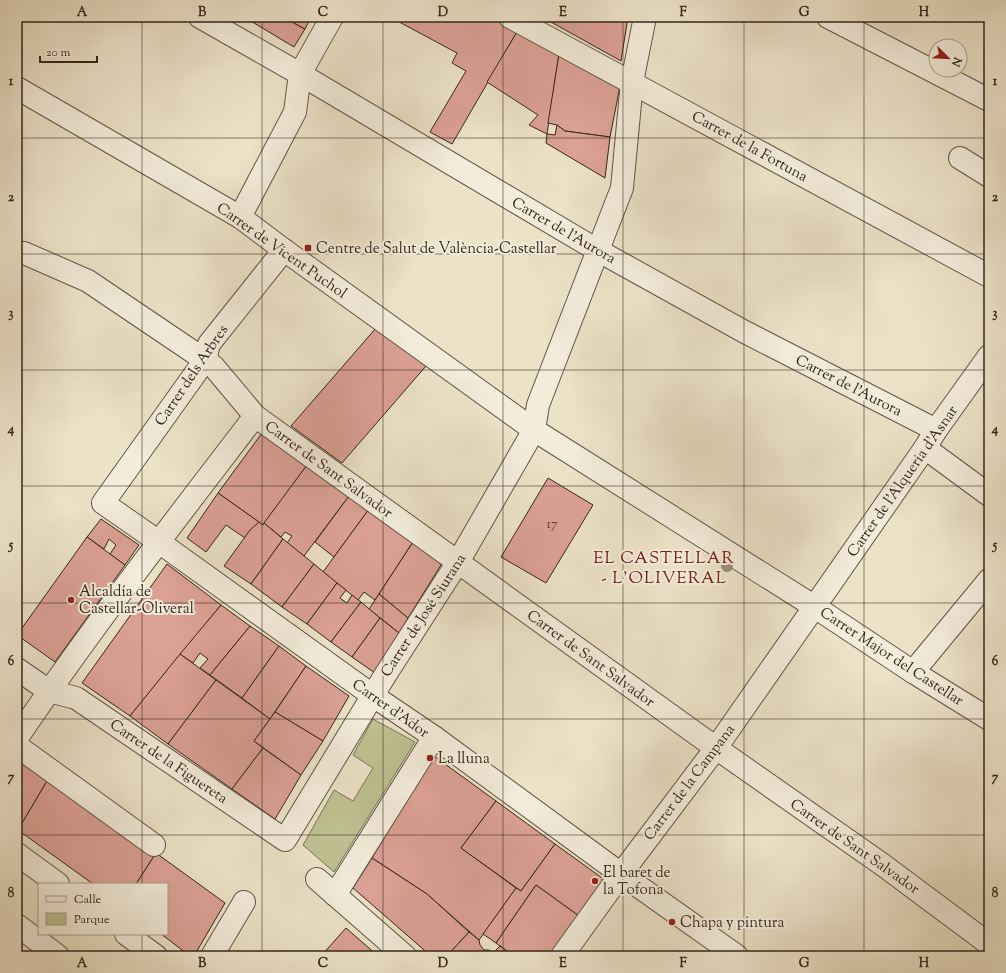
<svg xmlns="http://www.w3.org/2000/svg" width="1006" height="973" font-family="'Sorts Mill Goudy',serif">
  <rect width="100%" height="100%" fill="#ece2c8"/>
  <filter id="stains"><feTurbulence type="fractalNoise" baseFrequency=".005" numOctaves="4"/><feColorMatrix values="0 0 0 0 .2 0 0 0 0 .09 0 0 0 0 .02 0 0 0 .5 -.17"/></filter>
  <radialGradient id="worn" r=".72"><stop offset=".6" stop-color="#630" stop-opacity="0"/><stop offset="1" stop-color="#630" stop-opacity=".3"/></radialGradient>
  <polygon fill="#bec192" stroke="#797457" points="373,719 415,742 334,872 303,845 334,790 353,801 373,768 353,755"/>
  <g fill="#dca196" stroke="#34261c">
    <polygon points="244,17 283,17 305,29 294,47"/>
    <polygon points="283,17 311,17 305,29"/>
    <polygon points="390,17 490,17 517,32 452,144 430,132 466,71 452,63 457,53"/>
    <polygon points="542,17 628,17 621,61"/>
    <polygon points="517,32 559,54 547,134 529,125 538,115 487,82"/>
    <polygon points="559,54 620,86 610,137 565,131 557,125 548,123"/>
    <polygon points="557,125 565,131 610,137 605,178 546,143 547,134 555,135"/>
    <polygon points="376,328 426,366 342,463 291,426"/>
    <polygon points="262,433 307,465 263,525 218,493"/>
    <polygon points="307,465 349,496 304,556 287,543 292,536 285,532 281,537 264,523"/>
    <polygon points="548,478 593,505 546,583 501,557"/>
    <polygon points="218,493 259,522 245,538 226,525 206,552 187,538"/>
    <polygon points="349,496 369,509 334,557 315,542"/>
    <polygon points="369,509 413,542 375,600 364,592 358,600 323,572"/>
    <polygon points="101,519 139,545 125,565 110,554 116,545 109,539 104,549 87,537"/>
    <polygon points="259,522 263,525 264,523 283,539 251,584 224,566 250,530"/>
    <polygon points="87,537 125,565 55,662 17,635"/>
    <polygon points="283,539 314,564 282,607 251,584"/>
    <polygon points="413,542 440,562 441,565 408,618 379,594"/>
    <polygon points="167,564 221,605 130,716 82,683"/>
    <polygon points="314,564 337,583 307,624 282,607"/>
    <polygon points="337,583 346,590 340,598 347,603 352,595 361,602 331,642 307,624"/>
    <polygon points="379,594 408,618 399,633 369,609"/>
    <polygon points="361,602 380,618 352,657 331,642"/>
    <polygon points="221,605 250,626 210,675 200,668 208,659 200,653 193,663 180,654"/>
    <polygon points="380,618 399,633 375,673 352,657"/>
    <polygon points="250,626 279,646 242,698 210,675"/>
    <polygon points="279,646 306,666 270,719 242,698"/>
    <polygon points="180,654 216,680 168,744 130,716"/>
    <polygon points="306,666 349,696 323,741 275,712"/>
    <polygon points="216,680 270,719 254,741 263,748 232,789 168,744"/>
    <polygon points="275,712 323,741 301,775 254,741"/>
    <polygon points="263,748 301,775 275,819 232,789"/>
    <polygon points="434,756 496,801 461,848 516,888 479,940 427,894 372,858"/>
    <polygon points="27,758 50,776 18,830 17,772"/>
    <polygon points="50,776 156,853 136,884 93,884 18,830"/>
    <polygon points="496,801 555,844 521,891 461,848"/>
    <polygon points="555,844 605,880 579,916 536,885 496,943 483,934 516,888 521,891"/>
    <polygon points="156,853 225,903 194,956 190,956 161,934 167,934 167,884 136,884"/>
    <polygon points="372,858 427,894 469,932 447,956 431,956 353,888"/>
    <polygon points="536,885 579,916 551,956 514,956 496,943"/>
    <polygon points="346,928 378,956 321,956"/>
    <polygon points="469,932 479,940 480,945 484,950 489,950 493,953 500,946 514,956 447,956"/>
  </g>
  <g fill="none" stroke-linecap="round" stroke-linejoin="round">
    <defs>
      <g id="minor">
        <polyline points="200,17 300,74 597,250 743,331 936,430"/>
        <polyline points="510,17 989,276"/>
        <polyline points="828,17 989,100"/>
        <polyline points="17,88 240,217 284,250 534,430 815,607 913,672 989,719"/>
        <polyline points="960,158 989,176"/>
        <polyline points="240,217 295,112 300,74 332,17"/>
        <polyline points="284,250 209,344 205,360 103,503 159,542 372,695 434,737 621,874 737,956"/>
        <polyline points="24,253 88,281 205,360 214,367 255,416 716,748 883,865 989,944"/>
        <polyline points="925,448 989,495"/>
        <polyline points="17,669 49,691 76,698 285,840 384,677 458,562 534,430 538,405 622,188 632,82 645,17"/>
        <polyline points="913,672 989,580"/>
        <path d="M17 738C92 627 174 522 255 416"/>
        <polyline points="17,746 154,845"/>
        <polyline points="17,854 58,884"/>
        <polyline points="317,879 405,956"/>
        <polyline points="335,895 434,737"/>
        <polyline points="17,925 58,956"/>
        <polyline points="126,934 156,956"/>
        <polyline points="212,956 244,902"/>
        <polyline points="562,956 621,874 716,748 925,448 936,430 989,356"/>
      </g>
    </defs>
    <use href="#minor" stroke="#625547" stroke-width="24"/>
    <use href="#minor" stroke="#f3ecdb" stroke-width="22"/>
  </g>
  <circle fill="#9a907a" cx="727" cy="566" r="6"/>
  <path fill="none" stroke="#34261c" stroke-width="1" stroke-opacity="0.55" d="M142 17V884M262 17V956M383 17V956M503 17V956M623 17V956M744 17V956M864 17V956M17 138H989M17 254H989M17 370H989M17 486H989M17 603H989M17 719H989M17 835H989M142 934V956"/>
  <g fill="#8f2418" stroke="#f3ecdb" stroke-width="1.5">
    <rect x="304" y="244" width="8" height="8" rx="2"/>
    <circle cx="71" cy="600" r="4"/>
    <circle cx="430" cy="758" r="4"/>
    <circle cx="595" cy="881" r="4"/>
    <circle cx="672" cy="922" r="4"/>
  </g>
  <g text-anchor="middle" stroke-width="4" stroke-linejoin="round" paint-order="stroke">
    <g font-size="13" fill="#5e453a">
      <text x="552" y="528">17</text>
    </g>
    <g font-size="15" fill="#34261c" stroke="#f3ecdb">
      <text transform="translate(750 146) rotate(29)" y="5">Carrer de la Fortuna</text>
      <text transform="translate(564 230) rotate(30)" y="5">Carrer de l'Aurora</text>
      <text transform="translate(282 250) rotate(35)" y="5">Carrer de Vicent Puchol</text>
      <text transform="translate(191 375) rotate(-56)" y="5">Carrer dels Arbres</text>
      <text transform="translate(849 385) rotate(27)" y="5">Carrer de l'Aurora</text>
      <text transform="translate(329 469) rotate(36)" y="5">Carrer de Sant Salvador</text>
      <text transform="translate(902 481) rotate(-55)" y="5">Carrer de l'Alqueria d'Asnar</text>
      <text transform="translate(423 615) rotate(-57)" y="5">Carrer de José Siurana</text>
      <text transform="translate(892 656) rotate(33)" y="5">Carrer Major del Castellar</text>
      <text transform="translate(591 658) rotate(36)" y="5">Carrer de Sant Salvador</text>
      <text transform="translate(391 708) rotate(35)" y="5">Carrer d'Ador</text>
      <text transform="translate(169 761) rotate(34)" y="5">Carrer de la Figuereta</text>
      <text transform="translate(689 782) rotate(-53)" y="5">Carrer de la Campana</text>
      <text transform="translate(855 846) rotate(35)" y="5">Carrer de Sant Salvador</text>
    </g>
    <g font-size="15" fill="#34261c" stroke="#f3ecdb" text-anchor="start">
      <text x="316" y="253">Centre de Salut de València-Castellar</text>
      <text x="79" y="596">Alcaldía de<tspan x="79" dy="17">Castellar-Oliveral</tspan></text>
      <text x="438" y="763">La lluna</text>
      <text x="603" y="877">El baret de<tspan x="603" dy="17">la Tofona</tspan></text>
      <text x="680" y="927">Chapa y pintura</text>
    </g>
    <g font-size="17" letter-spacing="1" fill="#7a1f14" stroke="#f3ecdb">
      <text x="664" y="563">EL CASTELLAR<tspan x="664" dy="20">- L'OLIVERAL</tspan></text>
    </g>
  </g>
  <rect width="1006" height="973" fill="none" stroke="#ece2c8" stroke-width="44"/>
  <rect x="38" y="883" width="130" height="52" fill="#f3ecdb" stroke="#a79d8f"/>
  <rect x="46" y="896" width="20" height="6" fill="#f3ecdb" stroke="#a79d8f"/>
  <text x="74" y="903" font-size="12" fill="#34261c">Calle</text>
  <rect x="46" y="913" width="20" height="12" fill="#bec192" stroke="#a79d8f"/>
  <text x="74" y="923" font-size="12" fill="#34261c">Parque</text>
  <g transform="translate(948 58) rotate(114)"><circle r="19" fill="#f3ecdb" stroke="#a79d8f"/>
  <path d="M0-3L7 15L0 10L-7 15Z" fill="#8f2418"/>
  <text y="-6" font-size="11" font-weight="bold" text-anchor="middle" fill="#34261c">N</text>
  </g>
  <path d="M40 56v6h57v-6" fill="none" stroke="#34261c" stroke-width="2"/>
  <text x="46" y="56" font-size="12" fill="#34261c" stroke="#f3ecdb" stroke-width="3" paint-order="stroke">20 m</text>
  <rect x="22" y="22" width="962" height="929" fill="none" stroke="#34261c" stroke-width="1.5"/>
  <g font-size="13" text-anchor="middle" font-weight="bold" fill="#34261c">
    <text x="82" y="16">A</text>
    <text x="202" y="16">B</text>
    <text x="323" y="16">C</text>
    <text x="443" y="16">D</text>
    <text x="563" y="16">E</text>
    <text x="683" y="16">F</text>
    <text x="804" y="16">G</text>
    <text x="924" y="16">H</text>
    <text x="11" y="85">1</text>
    <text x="995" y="85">1</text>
    <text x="11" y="201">2</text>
    <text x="995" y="201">2</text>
    <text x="11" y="317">3</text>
    <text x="995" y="317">3</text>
    <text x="11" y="433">4</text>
    <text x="995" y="433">4</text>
    <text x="11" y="549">5</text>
    <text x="995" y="549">5</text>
    <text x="11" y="665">6</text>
    <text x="995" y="665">6</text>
    <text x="11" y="781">7</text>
    <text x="995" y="781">7</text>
    <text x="11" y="897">8</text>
    <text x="995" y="897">8</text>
    <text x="82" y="967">A</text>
    <text x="202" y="967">B</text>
    <text x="323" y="967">C</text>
    <text x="443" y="967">D</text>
    <text x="563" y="967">E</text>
    <text x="683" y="967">F</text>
    <text x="804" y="967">G</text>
    <text x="924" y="967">H</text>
  </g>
  <rect width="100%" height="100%" filter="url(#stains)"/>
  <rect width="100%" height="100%" fill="url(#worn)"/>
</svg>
